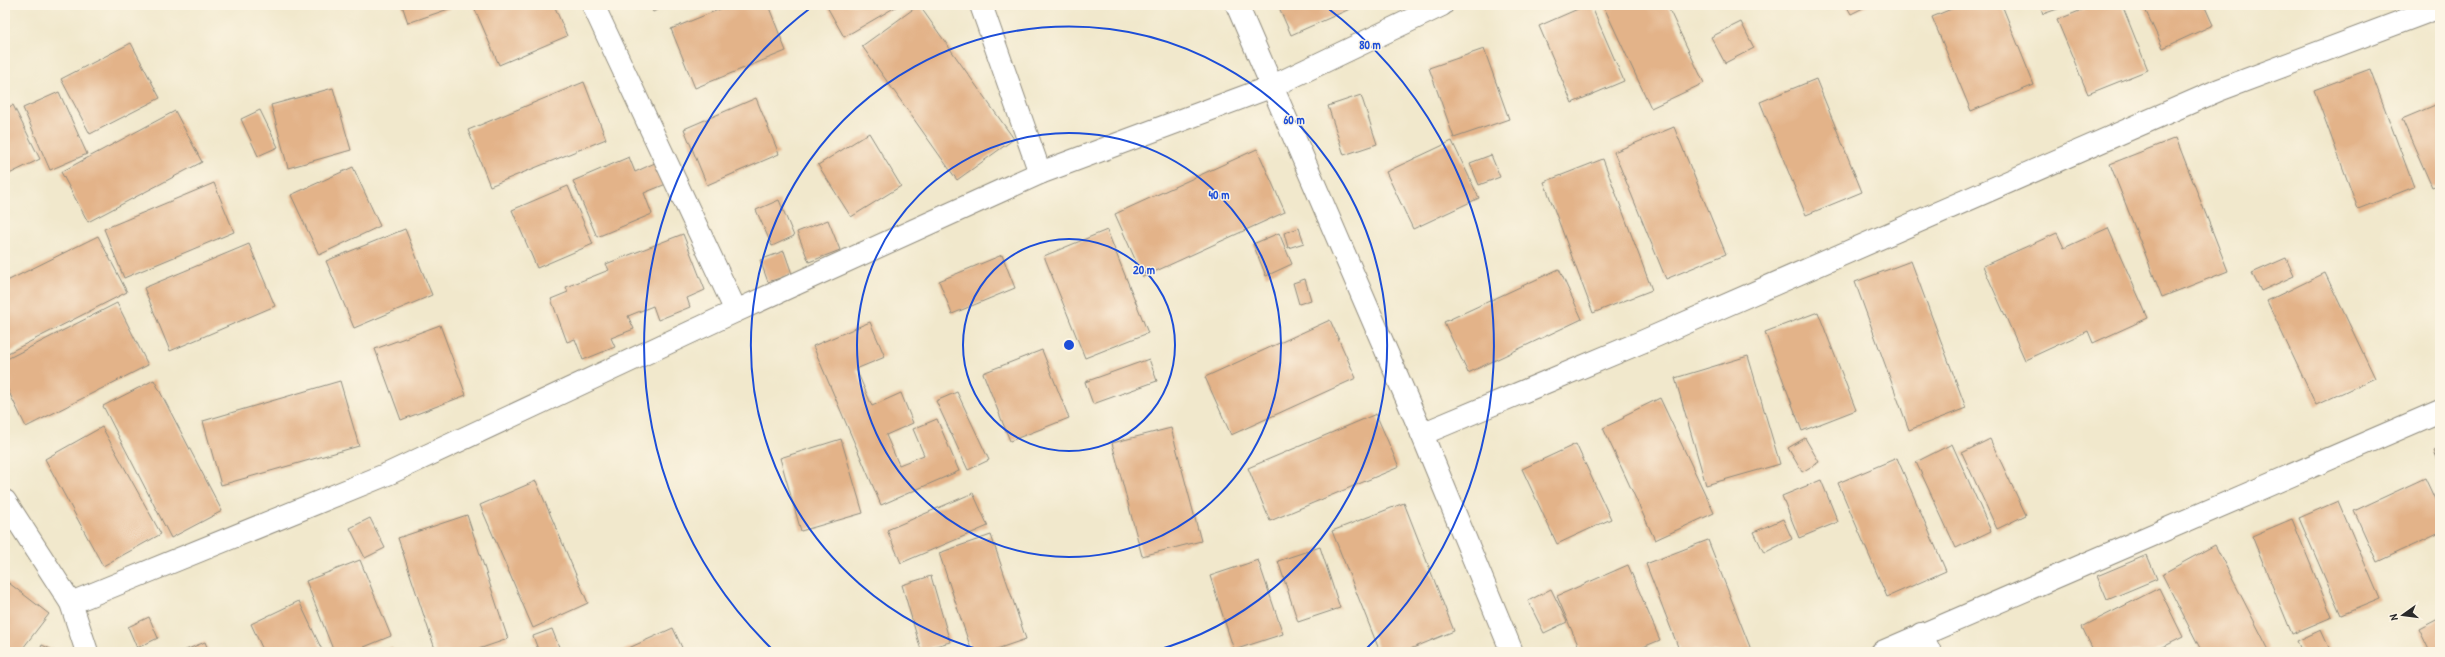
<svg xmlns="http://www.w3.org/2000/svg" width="2445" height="657" font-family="'Patrick Hand',sans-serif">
  <rect width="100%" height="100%" fill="#fcf5e5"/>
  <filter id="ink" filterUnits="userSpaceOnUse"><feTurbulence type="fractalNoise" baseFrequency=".025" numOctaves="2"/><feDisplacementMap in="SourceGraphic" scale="8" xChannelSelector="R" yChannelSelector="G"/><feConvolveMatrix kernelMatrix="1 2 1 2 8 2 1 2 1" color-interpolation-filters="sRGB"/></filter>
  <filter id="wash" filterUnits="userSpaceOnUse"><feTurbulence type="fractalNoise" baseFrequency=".012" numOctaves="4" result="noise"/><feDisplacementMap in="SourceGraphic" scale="16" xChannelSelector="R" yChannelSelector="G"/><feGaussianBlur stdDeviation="0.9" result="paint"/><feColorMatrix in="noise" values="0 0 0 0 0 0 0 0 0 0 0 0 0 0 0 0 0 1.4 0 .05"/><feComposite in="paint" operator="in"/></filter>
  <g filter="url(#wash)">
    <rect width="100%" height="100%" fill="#f1e8cc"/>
    <g id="blocks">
      <g fill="#e3b389">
        <polygon points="402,5 460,5 408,23"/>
        <polygon points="478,5 554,5 567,36 499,65 474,7"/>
        <polygon points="649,5 667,5 653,12"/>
        <polygon points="730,5 768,5 786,51 695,88 671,29"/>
        <polygon points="826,5 899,5 844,37"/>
        <polygon points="919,5 1014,139 957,180 862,46"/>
        <polygon points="1278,5 1351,5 1352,8 1291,35"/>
        <polygon points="1587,5 1591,5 1624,81 1572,103 1539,26"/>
        <polygon points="1603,5 1667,5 1704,83 1651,108"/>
        <polygon points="1846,5 1869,5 1851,14"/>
        <polygon points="1961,5 2002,5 2034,85 1971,111 1932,17"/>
        <polygon points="2040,5 2069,5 2043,14"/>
        <polygon points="2094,5 2122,5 2148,70 2088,94 2057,20"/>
        <polygon points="2143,5 2204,5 2213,25 2163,48"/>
        <polygon points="1741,22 1754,48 1725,63 1711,37"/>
        <polygon points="131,43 160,98 90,134 61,79"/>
        <polygon points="1484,49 1509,119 1454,138 1429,68"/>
        <polygon points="2370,69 2414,187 2358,209 2314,90"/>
        <polygon points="1816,79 1862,192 1806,215 1760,102"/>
        <polygon points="584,82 606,139 490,186 468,130"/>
        <polygon points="333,88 351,150 288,168 271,105"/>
        <polygon points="59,92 87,154 50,170 23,108"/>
        <polygon points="1361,95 1377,144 1344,155 1328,106"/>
        <polygon points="756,98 779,154 707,185 684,129"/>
        <polygon points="2440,103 2440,184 2432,187 2402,119"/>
        <polygon points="13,105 40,159 5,176 5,109"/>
        <polygon points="260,110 278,147 258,156 241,119"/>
        <polygon points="175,111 202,162 88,222 61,172"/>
        <polygon points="1674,127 1726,254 1666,279 1614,152"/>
        <polygon points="869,133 901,186 851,217 818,165"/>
        <polygon points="2176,138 2228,271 2162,297 2110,164"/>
        <polygon points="1452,141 1479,198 1413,229 1386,172"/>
        <polygon points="1257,149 1285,212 1143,277 1115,214"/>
        <polygon points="1491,155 1500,177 1479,185 1470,163"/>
        <polygon points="629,157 635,172 657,162 666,184 644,193 652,214 597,237 573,181"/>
        <polygon points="1603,159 1652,290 1593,313 1544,182"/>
        <polygon points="353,167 380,226 319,255 291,195"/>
        <polygon points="214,183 234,232 124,278 104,229"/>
        <polygon points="568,186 593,244 537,268 512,210"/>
        <polygon points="779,200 794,236 772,246 756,210"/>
        <polygon points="828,220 840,250 809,262 797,232"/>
        <polygon points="1299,228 1304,243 1288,248 1284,233"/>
        <polygon points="2108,228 2148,318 2093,343 2088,331 2025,360 1983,266 2057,233 2064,248"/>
        <polygon points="405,229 432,295 354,328 326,261"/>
        <polygon points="1107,230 1148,333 1085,358 1044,256"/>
        <polygon points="1279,233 1292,264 1266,276 1253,244"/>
        <polygon points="683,234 705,290 687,298 690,307 658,320 653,306 628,316 634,329 611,338 615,347 583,360 575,339 567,342 551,299 568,292 566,287 609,270 606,264"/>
        <polygon points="98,236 127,292 8,353 5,347 5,282"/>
        <polygon points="249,244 275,306 170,351 144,288"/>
        <polygon points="784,251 792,274 768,282 760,260"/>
        <polygon points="1002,255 1015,288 952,314 939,281"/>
        <polygon points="2286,258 2294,276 2261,291 2252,273"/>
        <polygon points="1911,261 1966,408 1909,430 1855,282"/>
        <polygon points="1559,269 1582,319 1468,373 1444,322"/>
        <polygon points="2325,273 2375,378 2316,405 2267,301"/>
        <polygon points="1305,279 1311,300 1299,304 1293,283"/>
        <polygon points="117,303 148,365 26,427 5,384 5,360"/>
        <polygon points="1818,312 1856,410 1802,431 1765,332"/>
        <polygon points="1330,320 1356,378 1231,435 1205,377"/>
        <polygon points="870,322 885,357 856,369 872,406 901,393 913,423 886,435 899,465 924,455 913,429 937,419 959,471 881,505 813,346"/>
        <polygon points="440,325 466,395 401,420 375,349"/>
        <polygon points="1042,350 1069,418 1010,441 983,373"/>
        <polygon points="1748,356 1780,464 1706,485 1675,378"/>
        <polygon points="1149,359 1157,381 1093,404 1085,382"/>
        <polygon points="154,380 222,511 171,538 103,406"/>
        <polygon points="340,381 359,446 221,485 203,421"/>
        <polygon points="957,392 989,460 968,470 936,401"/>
        <polygon points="1660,398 1714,513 1655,540 1603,428 1624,418 1623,416"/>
        <polygon points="1376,414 1399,467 1270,521 1248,468"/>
        <polygon points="102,427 161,534 103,566 45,459"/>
        <polygon points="1171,428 1201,541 1142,556 1112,443"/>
        <polygon points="1805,438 1819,462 1802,472 1788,448"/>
        <polygon points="841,439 863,513 801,531 780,458"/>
        <polygon points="1990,439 2026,515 1997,529 1962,453"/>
        <polygon points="1576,444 1611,519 1557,544 1522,469"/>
        <polygon points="1952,444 1991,531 1956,548 1916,462"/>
        <polygon points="2440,448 2440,465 2434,451"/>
        <polygon points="1897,458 1946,571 1887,597 1838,483"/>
        <polygon points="2425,478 2440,510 2440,533 2377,562 2354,511"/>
        <polygon points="1821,480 1838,522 1799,538 1782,496"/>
        <polygon points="536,481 588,603 533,628 480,505"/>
        <polygon points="973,493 988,526 901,563 887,530"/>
        <polygon points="2338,501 2380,599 2341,615 2299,518"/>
        <polygon points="1404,503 1454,631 1403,652 1380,652 1332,531"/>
        <polygon points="467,515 508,639 470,652 436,652 398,538"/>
        <polygon points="370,518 385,548 365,558 350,528"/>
        <polygon points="1783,519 1792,539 1764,553 1754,532"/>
        <polygon points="2292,519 2332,617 2292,634 2252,536"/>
        <polygon points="991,535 1026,639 988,652 972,652 939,553"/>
        <polygon points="1708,540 1752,652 1680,652 1646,564"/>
        <polygon points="2215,545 2270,652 2202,652 2162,574"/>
        <polygon points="1320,547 1340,608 1298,622 1278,561"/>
        <polygon points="2147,555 2157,579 2107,600 2097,576"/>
        <polygon points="360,560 391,636 352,652 334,652 306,581"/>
        <polygon points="1258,560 1283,634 1234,650 1210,576"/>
        <polygon points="1628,565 1660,640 1631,652 1581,652 1557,596"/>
        <polygon points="931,576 950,642 921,650 902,585"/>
        <polygon points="5,580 49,614 20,652 5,651"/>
        <polygon points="2159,588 2183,637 2153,652 2094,652 2082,627"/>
        <polygon points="1551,589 1567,622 1544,633 1528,601"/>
        <polygon points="299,601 323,652 264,652 251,624"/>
        <polygon points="149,617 158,638 137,648 128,627"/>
        <polygon points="2440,618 2440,652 2430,652 2419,629"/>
        <polygon points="673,628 684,652 620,652"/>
        <polygon points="552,629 561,652 539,652 533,636"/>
        <polygon points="2321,630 2331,652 2302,652 2297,641"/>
        <polygon points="205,642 209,652 181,652"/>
        <polygon points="42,645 57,652 39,652"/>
        <polygon points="392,647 393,652 376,652"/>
      </g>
    </g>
  </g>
  <g filter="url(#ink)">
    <use href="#blocks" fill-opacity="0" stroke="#8e8a7c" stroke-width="1"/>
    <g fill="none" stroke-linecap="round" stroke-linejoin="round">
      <defs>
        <g id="minor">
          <polyline points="593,5 736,311"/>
          <polyline points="981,5 1040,173"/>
          <polyline points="1237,5 1422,434 1512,652"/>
          <polyline points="1422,434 1644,341 2219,90 2440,7"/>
          <polyline points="5,501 71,603 87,652"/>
          <polyline points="71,603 390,473 736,311 1040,173 1273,86 1442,5"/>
          <polyline points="1921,634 1930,652"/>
          <polyline points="1882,652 2440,411"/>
        </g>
      </defs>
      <use href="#minor" stroke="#8e8a7c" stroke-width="24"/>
      <use href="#minor" stroke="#fff" stroke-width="22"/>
    </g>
  </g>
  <g fill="none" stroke="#1d4ed8" stroke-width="2">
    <circle cx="1069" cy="345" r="106"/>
    <circle cx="1069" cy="345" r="212"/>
    <path d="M984 651A318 318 0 1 1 1154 651"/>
    <path d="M774 651A425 425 0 0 1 813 6M1325 6A425 425 0 0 1 1364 651"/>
  </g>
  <circle cx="1069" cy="345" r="6" fill="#1d4ed8" stroke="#fcf5e5" stroke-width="2"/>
  <g font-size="12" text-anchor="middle" font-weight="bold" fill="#1d4ed8" stroke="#fcf5e5" stroke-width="3" stroke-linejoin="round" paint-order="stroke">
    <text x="1370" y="49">80 m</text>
    <text x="1294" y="124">60 m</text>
    <text x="1219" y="199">40 m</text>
    <text x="1144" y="274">20 m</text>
  </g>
  <rect width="2445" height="657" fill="none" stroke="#fcf5e5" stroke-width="20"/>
  <g transform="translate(2403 615) rotate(256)" stroke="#fcf5e5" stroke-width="3" paint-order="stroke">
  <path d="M0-3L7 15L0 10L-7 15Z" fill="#2b2b2b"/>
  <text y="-6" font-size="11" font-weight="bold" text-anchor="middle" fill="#2b2b2b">N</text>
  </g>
</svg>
